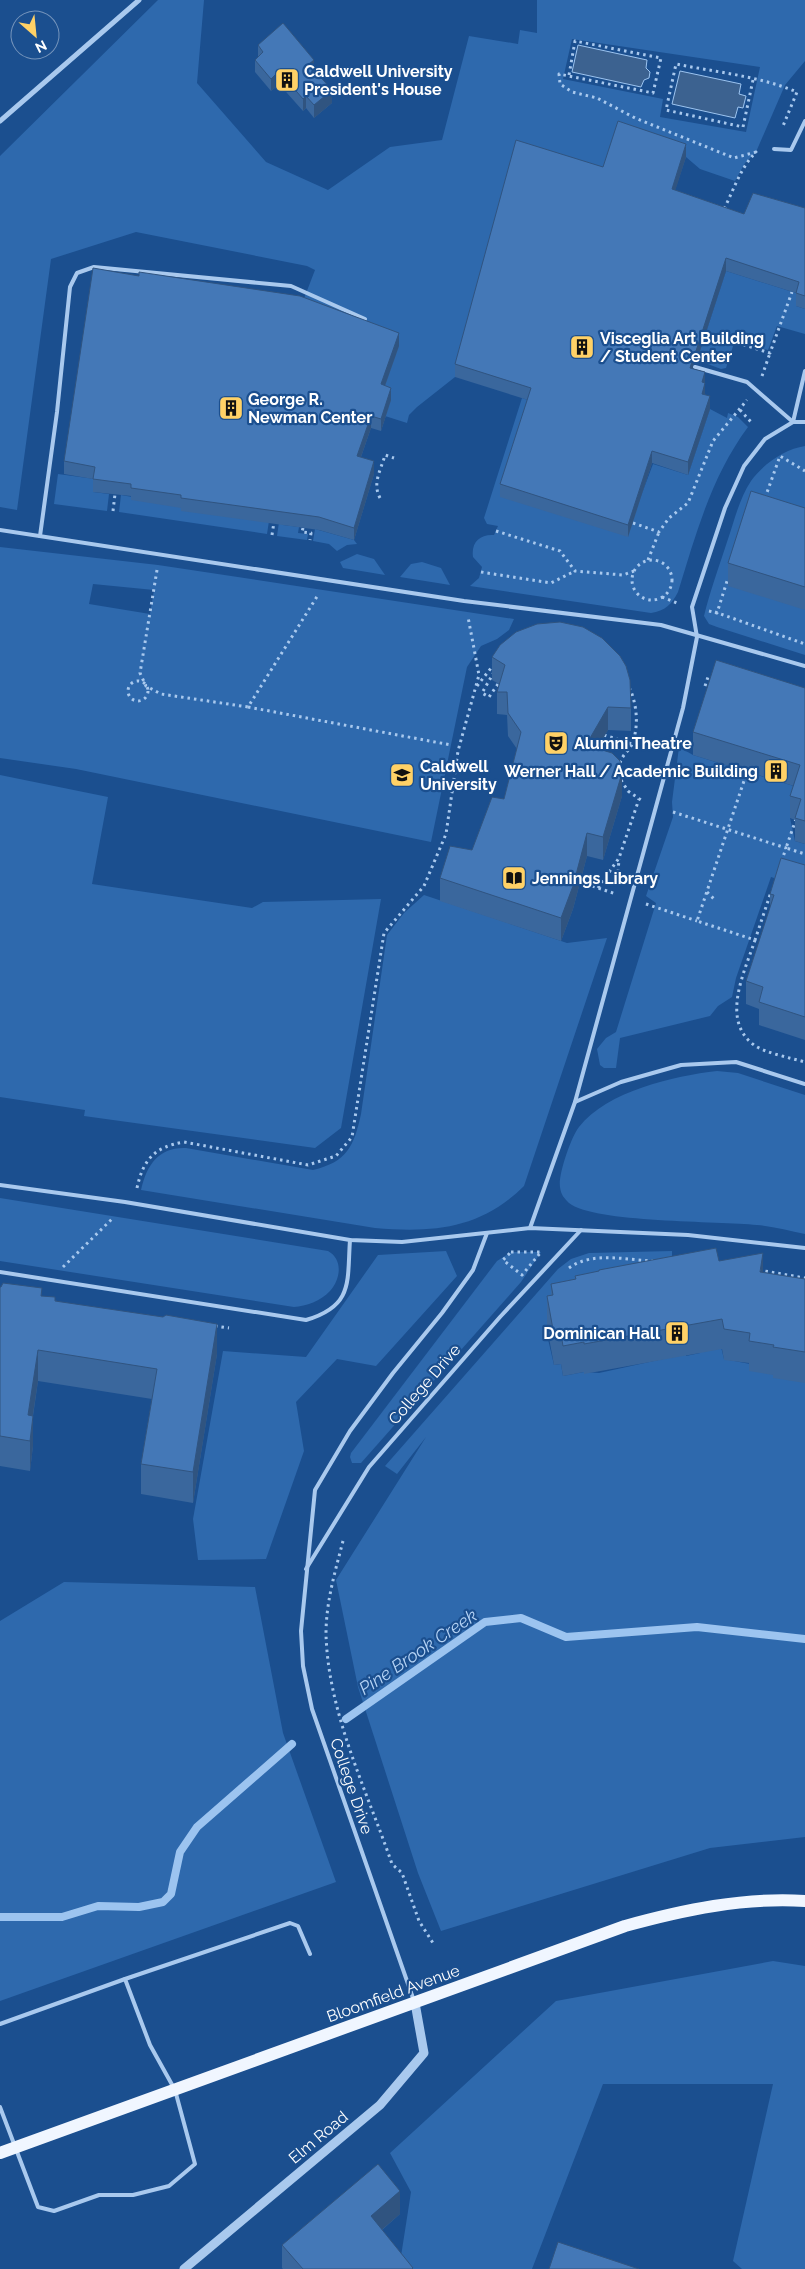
<svg xmlns="http://www.w3.org/2000/svg" width="805" height="2269" font-family="Raleway,sans-serif">
  <rect width="100%" height="100%" fill="#1b4f8f"/>
  <g fill="#2e69ad" fill-rule="evenodd">
    <path d="M158 0H204L197 83 266 162 328 190 390 147 442 140 469 36 518 44 520 30 537 33V0H805V61L785 85 756 152 745 163 735 181 700 169 686 157 603 180 516 152 455 377 417 407 409 415 407 423 385 416 300 309 315 270 307 266 136 232 51 259 17 510 0 507V156ZM572 39 760 67 746 132 660 117 663 99 563 79Z"/>
    <polygon points="726,271 799,294 796,306 805,309 805,334 777,326 768,350 735,340 726,368 721,369 697,360"/>
    <path d="M522 398 531 401 626 536 653 464 688 475 710 409 727 418 728 413 738 417 748 427C711 477 696 534 678 592 672 604 665 611 651 613L470 586 479 578 482 567 473 557C471 542 480 534 494 535L498 526 487 524 484 518Z"/>
    <path d="M805 446V655L717 627 709 624 704 616C710 591 719 567 727 542 734 522 739 499 751 481 763 464 785 449 805 446Z"/>
    <polygon points="58,474 95,479 93,492 109,494 107,511 54,504"/>
    <polygon points="121,495 269,521 267,534 119,512"/>
    <polygon points="279,522 283,525 299,527 298,533 308,534 307,540 277,536"/>
    <polygon points="315,529 354,540 357,544 347,545 337,551 329,544 313,541"/>
    <path d="M0 547 158 565 514 619 509 630 497 639 481 646 467 667 431 842 76 769 0 758ZM93 584 154 590 150 614 89 604Z"/>
    <polygon points="357,554 374,559 385,575 343,568 340,562"/>
    <polygon points="422,562 441,568 450,585 400,577 411,564"/>
    <polygon points="679,747 693,755 800,788 790,818 795,841 805,844 805,888 771,877 736,978 732,997 718,1006 710,1016 620,1038 616,1068 604,1068 600,1065 597,1049 606,1038 616,1032 656,903 646,896 673,817 672,802"/>
    <polygon points="0,775 108,797 92,884 252,908 263,902 381,899 341,1128 315,1148 84,1116 85,1110 0,1097"/>
    <path d="M424 895 567 943 607 938 524 1186C481 1229 433 1233 375 1228L141 1190C147 1164 159 1147 186 1148L313 1170C347 1162 354 1146 361 1114L387 935 404 913Z"/>
    <path d="M717 1071 738 1073 805 1095V1234C789 1231 773 1226 757 1225 720 1221 593 1223 569 1203 564 1198 561 1195 560 1187 558 1175 571 1137 579 1127 607 1091 674 1076 717 1071Z"/>
    <path d="M0 1198 328 1251C343 1259 341 1279 330 1291 321 1301 306 1306 294 1307L0 1261Z"/>
    <polygon points="446,1251 457,1276 376,1366 337,1359 296,1402 304,1451 266,1559 198,1560 193,1519 223,1351 306,1357 378,1255"/>
    <polygon points="672,1251 672,1261 548,1339 554,1365 561,1364 563,1376 584,1372 599,1373 686,1354 686,1356 700,1353 700,1351 721,1347 724,1359 750,1364 774,1375 805,1380 805,1837 710,1848 441,1931 418,1873 358,1687 336,1580 426,1437 397,1474 385,1466 558,1269 571,1259 589,1253"/>
    <polygon points="511,1252 541,1252 521,1282 361,1463 352,1463 350,1457 351,1453 497,1261"/>
    <polygon points="64,1582 255,1587 283,1733 336,1882 0,2001 0,1621"/>
    <polygon points="773,1961 805,1966 805,2269 742,2269 733,2261 773,2084 603,2084 532,2269 399,2269 411,2192 390,2153 556,2001"/>
  </g>
  <g fill="#3c6290" stroke="#9cc4f0">
    <polygon points="578,45 647,60 646,68 650,72 649,78 644,80 641,87 572,72"/>
    <polygon points="680,71 741,84 739,94 746,96 743,108 738,107 735,118 672,104"/>
  </g>
  <g fill="none" stroke-linecap="round" stroke-linejoin="round">
    <g stroke="#9cc4f0" stroke-width="8">
      <polyline points="346,1719 485,1622 521,1618 566,1637 697,1627 805,1639"/>
      <polyline points="0,1917 62,1917 98,1906 139,1907 163,1902 171,1894 180,1852 197,1827 292,1744"/>
    </g>
    <g stroke="#a9c9ee" stroke-width="3" stroke-dasharray="2.5 4" stroke-linecap="butt">
      <path d="M569 75 575 41 661 58 653 93 559 74 560 84 572 92 597 98 635 118 734 158 756 152C740 168 733 192 723 211"/>
      <path d="M753 80 743 127 666 110 676 64C715 72 759 76 797 92L783 126"/>
      <polyline points="706,333 770,353 792,292"/>
      <polyline points="762,376 770,353"/>
      <polyline points="740,410 752,423"/>
      <path d="M380 498C372 483 381 470 385 455L394 458"/>
      <polyline points="765,498 780,456 805,471"/>
      <polyline points="113,511 115,494"/>
      <polyline points="633,523 659,532 669,518 688,503 713,441 747,400"/>
      <polyline points="303,528 302,532 311,533 310,540"/>
      <polyline points="496,531 560,551 575,571 623,575 634,571"/>
      <polyline points="272,535 274,522"/>
      <circle cx="652" cy="580" r="20"/>
      <polyline points="648,560 659,532"/>
      <polyline points="157,570 140,673 146,686 161,694 248,707 318,595"/>
      <polyline points="481,572 551,583 575,571"/>
      <polyline points="662,597 677,603"/>
      <polyline points="709,611 717,613 728,578"/>
      <polyline points="715,612 805,644"/>
      <polyline points="494,672 482,693 489,697 498,684"/>
      <circle cx="138" cy="691" r="10"/>
      <polyline points="477,686 495,663"/>
      <polyline points="705,686 708,677"/>
      <polyline points="248,707 451,745"/>
      <polyline points="604,735 632,744"/>
      <path d="M620 763C622 755 629 751 632 744 639 727 637 705 630 689"/>
      <polyline points="748,769 697,921 755,940 771,892"/>
      <polyline points="621,780 628,791 641,800"/>
      <polyline points="673,812 786,848 782,860"/>
      <polyline points="796,819 786,848 805,854"/>
      <polyline points="580,882 616,894"/>
      <polyline points="617,885 619,859"/>
      <polyline points="598,888 619,858 639,799"/>
      <polyline points="707,892 716,901"/>
      <polyline points="646,904 697,921"/>
      <path d="M755 940C745 971 720 1020 754 1045 765 1053 791 1058 805 1062"/>
      <path d="M137 1188C143 1160 154 1147 184 1142L308 1165 336 1156 352 1137 384 933 424 886 446 834 458 751 479 675 468 617"/>
      <polygon points="511,1252 541,1252 522,1275 503,1260"/>
      <polyline points="63,1267 114,1217"/>
      <path d="M569 1268C592 1251 626 1260 653 1261"/>
      <polyline points="759,1270 805,1278"/>
      <polyline points="215,1326 229,1328"/>
      <path d="M343 1541C335 1572 326 1602 326 1634 328 1713 367 1791 392 1864L402 1873 419 1921 433 1943"/>
    </g>
    <g stroke="#a9c9ee" stroke-width="4">
      <polyline points="774,149 791,150 805,121"/>
      <polyline points="695,367 747,382 793,422"/>
      <polyline points="793,422 805,371"/>
      <polyline points="0,530 464,601 661,625 805,666"/>
      <polyline points="40,536 57,412 70,287 77,273 94,267 291,286 365,319"/>
      <polyline points="575,1102 683,708 697,637 692,607 725,508 744,466 765,439 793,422 805,422"/>
      <polyline points="0,1185 125,1202 350,1240 402,1242 530,1228 688,1235 805,1248"/>
      <polyline points="530,1228 575,1102 621,1082 681,1065 736,1062 805,1084"/>
      <path d="M0 1272 306 1320C354 1306 347 1281 350 1240"/>
      <polyline points="306,1569 369,1467 500,1317 581,1230"/>
      <polyline points="125,1979 290,1923 298,1926 310,1954"/>
      <polyline points="414,2001 312,1709 303,1666 301,1631 315,1490 350,1431 393,1373 442,1313 473,1270 487,1233"/>
      <polyline points="0,2024 125,1979 150,2045 175,2090 195,2164 169,2186 133,2195 99,2195 54,2211 38,2207 0,2107"/>
    </g>
    <polyline stroke="#a9c9ee" stroke-width="5" points="0,121 139,0"/>
    <polyline stroke="#a9c9ee" stroke-width="9" points="184,2269 380,2105 424,2053 415,2003"/>
    <path stroke="#f0f6ff" stroke-width="12" d="M0 2153 625 1926C683 1910 744 1897 805 1901"/>
  </g>
  <g fill="#3a679d">
    <polygon points="258,45 314,69 332,103 314,118 306,108 303,111 279,84 271,91 255,72 255,60 258,57"/>
    <polygon points="686,157 675,190 744,214 805,208 805,309 796,306 796,293 726,271 696,363 693,365 693,369 705,383 705,395 710,409 688,475 652,463 628,537 500,497 500,484 528,400 455,377 455,364 603,167"/>
    <polygon points="399,346 385,386 391,400 381,431 371,428 361,457 374,474 354,540 319,530 181,511 181,508 131,500 131,496 93,492 93,479 64,474 64,461"/>
    <polygon points="805,508 805,610 728,586 728,563"/>
    <polygon points="492,657 631,708 631,731 608,730 597,748 622,796 603,860 587,856 573,909 561,941 440,901 440,878 472,850 504,799 517,749 508,736 507,715 497,714 497,692 499,684 492,680"/>
    <polygon points="805,688 805,844 795,841 795,820 790,818 790,796 794,786 693,755 693,732"/>
    <polygon points="805,865 805,1040 759,1025 759,1009 746,1004 746,981 770,910 770,894"/>
    <polygon points="719,1261 763,1272 805,1279 805,1383 773,1378 773,1375 749,1371 749,1363 724,1360 722,1349 584,1374 584,1372 563,1376 561,1364 554,1365 547,1327 547,1296 551,1296 551,1284 575,1279 575,1276 599,1272 599,1270"/>
    <polygon points="0,1287 42,1296 217,1354 193,1503 141,1494 141,1464 152,1399 38,1381 33,1416 33,1446 30,1471 0,1466"/>
    <polygon points="400,2214 382,2230 413,2269 283,2269 282,2268 282,2245"/>
  </g>
  <g fill="#305480">
    <polygon points="314,60 314,72 309,64"/>
    <polygon points="279,71 279,84 271,91 271,79"/>
    <polygon points="332,90 332,103 314,118 314,105"/>
    <polygon points="306,96 306,108 303,111 303,99"/>
    <polygon points="686,144 686,157 672,201 672,189"/>
    <polygon points="726,258 726,271 696,363 693,365 693,370 690,368 691,354"/>
    <polygon points="399,333 399,346 381,397 381,384"/>
    <polygon points="705,372 705,395 702,406 702,382"/>
    <polygon points="391,388 391,400 381,431 381,419"/>
    <polygon points="710,396 710,409 688,475 688,462"/>
    <polygon points="371,416 371,428 357,468 357,456"/>
    <polygon points="652,451 652,463 628,537 628,525"/>
    <polygon points="374,461 374,474 354,540 354,528"/>
    <polygon points="608,707 608,730 586,768 586,745"/>
    <polygon points="622,773 622,796 603,860 603,837"/>
    <polygon points="587,833 587,856 573,909 561,941 561,918"/>
    <polygon points="763,1253 763,1284 760,1272"/>
    <polygon points="217,1324 217,1354 193,1503 193,1472"/>
    <polygon points="38,1350 38,1381 29,1440 28,1415"/>
    <polygon points="33,1416 33,1446 30,1471 30,1441"/>
    <polygon points="400,2191 400,2214 371,2239 371,2216"/>
  </g>
  <g fill="#4478b7" stroke="#305480">
    <polygon points="283,23 314,60 309,64 332,90 314,105 306,96 303,99 279,71 271,79 255,60 263,52 258,45"/>
    <polygon points="618,121 686,144 672,189 744,214 753,193 805,208 805,296 796,293 799,282 726,258 696,351 691,354 693,358 690,368 705,372 702,382 705,383 702,394 710,396 688,462 652,451 628,525 500,484 531,388 455,364 516,140 603,167"/>
    <polygon points="93,268 139,276 139,272 300,296 399,333 381,384 391,388 381,419 371,416 357,456 374,461 354,528 319,517 181,498 181,495 131,488 131,484 93,479 95,467 64,461"/>
    <polygon points="751,491 805,508 805,587 728,563"/>
    <polygon points="560,622 583,627 602,638 620,656 626,666 630,680 631,708 608,707 586,745 612,753 620,761 622,773 603,837 587,833 573,886 561,918 440,878 450,846 472,850 492,797 504,799 521,732 508,713 507,692 497,692 505,665 492,657 500,645 516,632 537,624"/>
    <polygon points="716,660 805,688 805,821 795,818 801,799 790,796 800,765 693,732"/>
    <polygon points="781,858 805,865 805,1017 759,1002 763,987 746,981 774,895 770,894"/>
    <polygon points="716,1248 719,1261 763,1253 760,1272 805,1279 805,1352 773,1347 774,1345 749,1341 750,1333 724,1329 722,1319 584,1344 584,1342 563,1346 561,1334 554,1335 547,1296 553,1295 551,1284 576,1279 575,1276 599,1271 599,1270"/>
    <polygon points="3,1283 42,1288 41,1296 55,1297 55,1301 163,1317 166,1315 217,1324 193,1472 141,1464 157,1369 38,1350 28,1415 33,1416 30,1441 0,1436 0,1287 1,1287"/>
    <polygon points="378,2164 400,2191 371,2216 413,2268 412,2269 303,2269 282,2245"/>
    <polygon points="558,2242 639,2269 549,2269"/>
  </g>
  <defs>
    <symbol id="building-square" viewBox="-11 -11 22 22"><rect x="-9" y="-9" width="18" height="18" rx="4" fill="#ffd166" stroke="#1b4f8f"/><path d="M-4-6H4V6H1V3H-1V6H-4ZM-2.5-4.3h1.7v1.8h-1.7ZM.8-4.3h1.7v1.8H.8ZM-2.5-1h1.7V.8h-1.7ZM.8-1h1.7V.8H.8Z" fill="#111"/></symbol>
    <symbol id="theatre-square" viewBox="-11 -11 22 22"><rect x="-9" y="-9" width="18" height="18" rx="4" fill="#ffd166" stroke="#1b4f8f"/><path d="M-5-5.5Q0-4 5-5.5V0Q5 5 0 6Q-5 5-5 0ZM-3.3-2.5H-1v1.5H-3.3ZM1-2.5H3.3v1.5H1ZM-2.8 1Q0 5.5 2.8 1Z" fill="#111"/></symbol>
    <symbol id="university-square" viewBox="-11 -11 22 22"><rect x="-9" y="-9" width="18" height="18" rx="4" fill="#ffd166" stroke="#1b4f8f"/><path d="M0-5L7-2L0 1L-7-2ZM-4 1L0 2.5L4 1V4Q0 6-4 4Z" fill="#111"/></symbol>
    <symbol id="library-square" viewBox="-11 -11 22 22"><rect x="-9" y="-9" width="18" height="18" rx="4" fill="#ffd166" stroke="#1b4f8f"/><path d="M-6-4Q-3-5.5-.7-3.5V5Q-3 3-6 4ZM6-4Q3-5.5 .7-3.5V5Q3 3 6 4Z" fill="#111"/></symbol>
  </defs>
  <g fill-rule="evenodd">
    <use href="#building-square" x="273" y="66" width="28" height="28"/>
    <use href="#building-square" x="568" y="333" width="28" height="28"/>
    <use href="#building-square" x="217" y="394" width="28" height="28"/>
    <use href="#theatre-square" x="542" y="729" width="28" height="28"/>
    <use href="#building-square" x="762" y="757" width="28" height="28"/>
    <use href="#university-square" x="388" y="761" width="28" height="28"/>
    <use href="#library-square" x="500" y="864" width="28" height="28"/>
    <use href="#building-square" x="663" y="1319" width="28" height="28"/>
  </g>
  <g text-anchor="middle" stroke-width="4.5" stroke-linejoin="round" paint-order="stroke">
    <g font-size="16" font-weight="bold" fill="#fff" stroke="#1b4f8f" text-anchor="start">
      <text x="304" y="77">Caldwell University<tspan x="304" dy="18">President's House</tspan></text>
      <text x="600" y="344">Visceglia Art Building<tspan x="600" dy="18">/ Student Center</tspan></text>
      <text x="248" y="405">George R.<tspan x="248" dy="18">Newman Center</tspan></text>
      <text x="574" y="749">Alumni Theatre</text>
      <text x="420" y="772">Caldwell<tspan x="420" dy="18">University</tspan></text>
      <text x="758" y="777" text-anchor="end">Werner Hall / Academic Building</text>
      <text x="532" y="884">Jennings Library</text>
      <text x="660" y="1339" text-anchor="end">Dominican Hall</text>
    </g>
    <g font-size="16" fill="#fff" stroke="#1b4f8f">
      <text transform="translate(424 1384) rotate(-49)" y="6">College Drive</text>
      <text transform="translate(352 1786) rotate(71)" y="6">College Drive</text>
      <text transform="translate(393 1993) rotate(-20)" y="6">Bloomfield Avenue</text>
      <text transform="translate(318 2137) rotate(-40)" y="6">Elm Road</text>
    </g>
    <g font-size="18" font-style="italic" fill="#b5d3f5" stroke="#1b4f8f">
      <text transform="translate(418 1652) rotate(-34)" y="6">Pine Brook Creek</text>
    </g>
  </g>
  <g transform="translate(35 35) rotate(153)"><circle r="24" fill="#1b4f8f" stroke="#7695bc"/>
  <path d="M0-4L9 19L0 12L-9 19Z" fill="#ffd166"/>
  <text y="-8" font-size="14" font-weight="bold" text-anchor="middle" fill="#ffffff">N</text>
  </g>
</svg>
